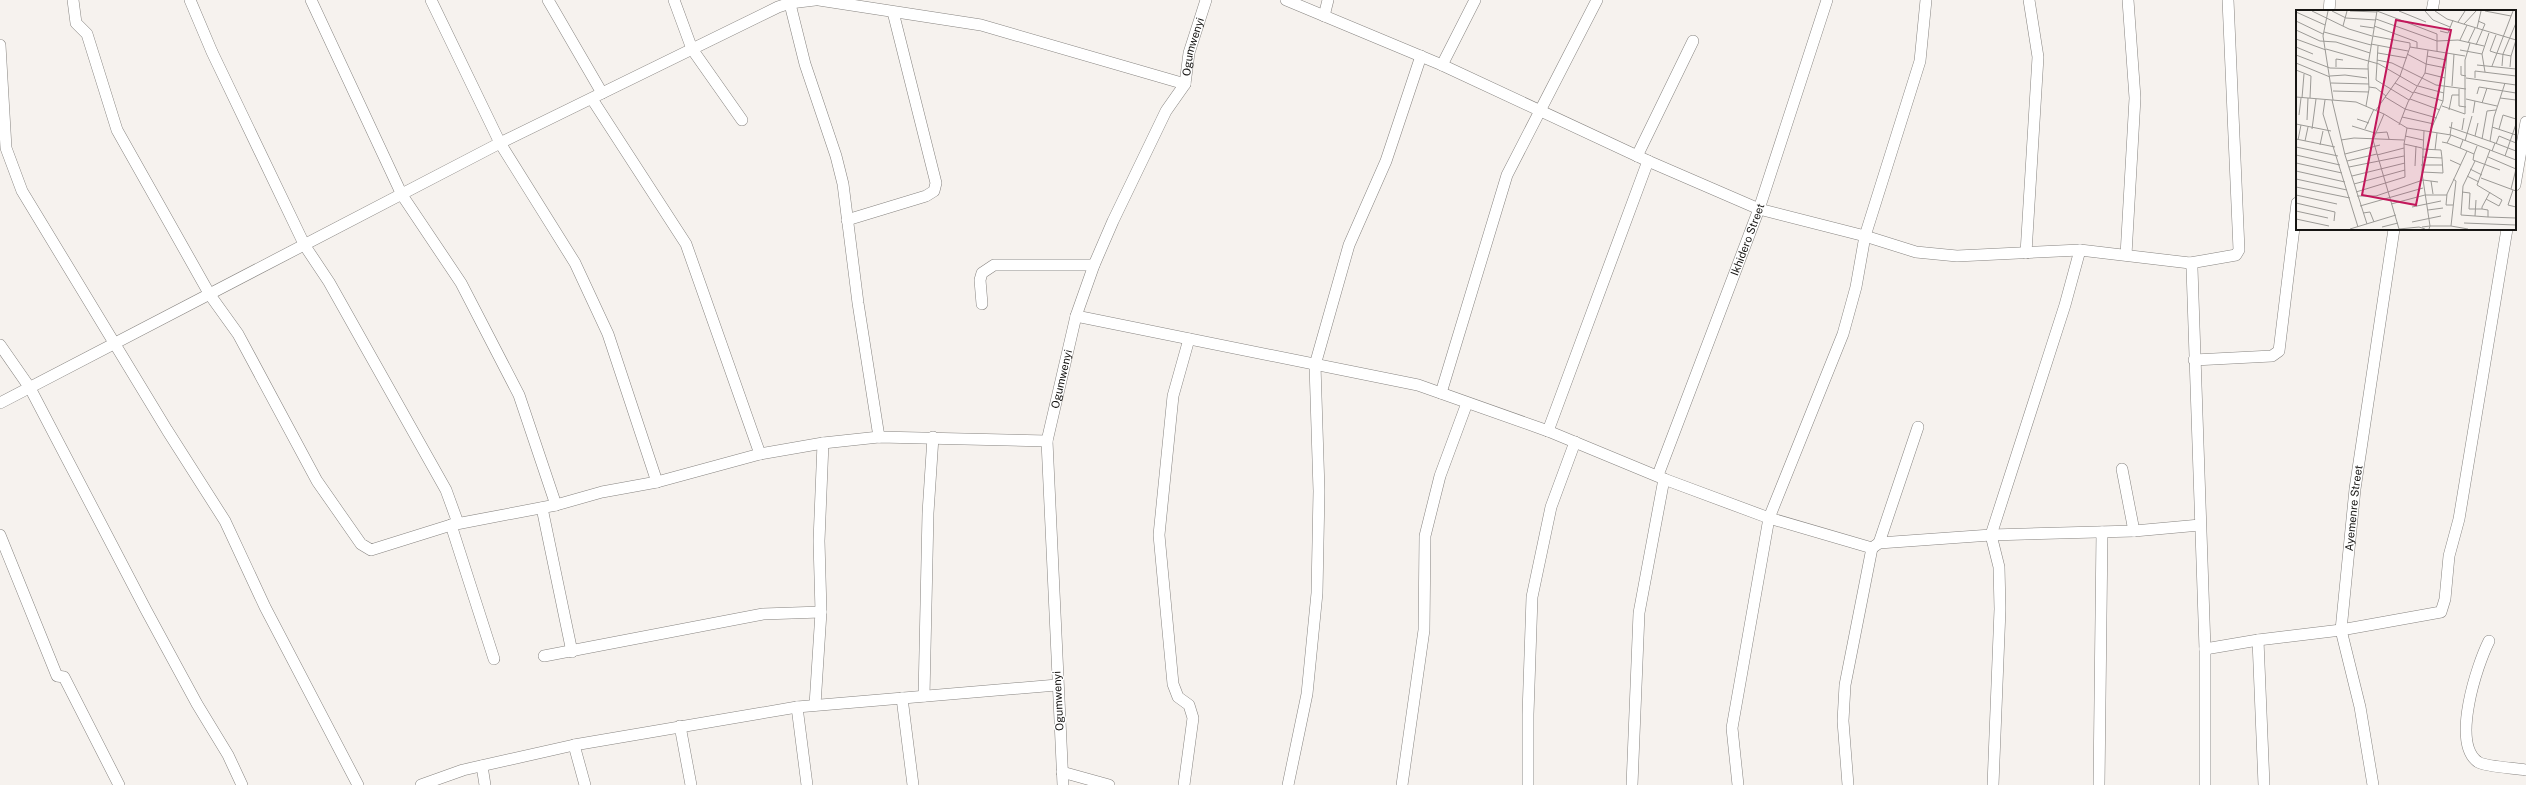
<svg xmlns="http://www.w3.org/2000/svg" width="2526" height="785" font-family="'Public Sans',sans-serif">
  <rect width="100%" height="100%" fill="#f6f2ee"/>
  <g fill="none" stroke-linecap="round" stroke-linejoin="round">
    <defs>
      <g id="minor">
        <polyline points="73,0 76,23 87,34 117,130 210,295 238,334 317,481 361,544 371,550 451,525 556,505 602,492 657,482 760,454 823,443 879,437 1047,441"/>
        <polyline points="190,0 212,52 305,246 329,282 446,490 458,523"/>
        <polyline points="311,0 402,195 461,283 519,395 556,505"/>
        <polyline points="431,0 500,143 575,263 608,334 657,482"/>
        <polyline points="548,0 602,93"/>
        <polyline points="674,0 692,49 742,120"/>
        <polyline points="789,0 805,64 836,156 843,184 858,303 879,437"/>
        <polyline points="819,0 981,25 1185,84"/>
        <polyline points="1286,0 1442,65 1648,161 1759,209 1865,236 1916,252 1957,256 2080,250 2190,263 2192,268 2205,649 2205,785"/>
        <polyline points="2329,11 2330,0"/>
        <polyline points="2432,11 2434,0"/>
        <polyline points="1324,16 1328,0"/>
        <polyline points="0,45 6,148 22,191 167,430 225,521 265,607 358,785"/>
        <polyline points="1442,65 1475,0"/>
        <polyline points="592,99 686,244 760,454"/>
        <polyline points="1637,156 1693,41"/>
        <polyline points="2515,185 2526,122"/>
        <polyline points="847,220 926,196 934,191 936,183 893,12"/>
        <polyline points="2026,253 2038,57 2029,0"/>
        <polyline points="2126,255 2135,98 2128,0"/>
        <polyline points="2190,263 2236,255 2239,250 2228,0"/>
        <polyline points="982,304 980,280 982,273 994,265 1094,265"/>
        <polyline points="1076,316 1418,385 1548,431 1664,479 1769,518 1872,548 1879,543 1991,535 2134,531 2200,525"/>
        <polyline points="0,345 30,388 146,610 197,704 228,755 242,785"/>
        <polyline points="2194,360 2272,356 2279,351 2297,203"/>
        <polyline points="1441,393 1507,175 1597,0"/>
        <polyline points="0,403 500,143 778,7 790,3 815,0"/>
        <polyline points="1548,431 1648,161"/>
        <polyline points="2122,469 2134,531"/>
        <path id="s1" d="M1658 475 1759 209 1827 0"/>
        <polyline points="542,508 572,652"/>
        <polyline points="451,525 494,659"/>
        <polyline points="0,535 57,676 64,677 119,785"/>
        <polyline points="1879,543 1918,427"/>
        <polyline points="2258,640 2264,785"/>
        <path d="M2489 641C2477 665 2451 743 2478 762 2486 767 2515 768 2526 770"/>
        <polyline points="2205,649 2258,640 2341,630 2441,612 2445,599 2449,556 2459,519 2507,229"/>
        <polyline points="544,656 763,614 821,612"/>
        <polyline points="924,696 928,513 933,437"/>
        <polyline points="902,698 913,785"/>
        <polyline points="815,705 821,612 819,541 823,443"/>
        <polyline points="797,707 807,785"/>
        <polyline points="680,726 691,785"/>
        <polyline points="574,745 585,785"/>
        <polyline points="482,766 485,785"/>
        <polyline points="1062,772 1109,785"/>
        <polyline points="421,785 463,770 574,745 797,707 1057,685"/>
        <path id="s2" d="M1063 785 1047 441 1076 316 1094 265 1113 221 1166 111 1185 84 1189 53 1206 0"/>
        <polyline points="1184,785 1193,718 1189,705 1178,697 1173,684 1159,535 1173,396 1189,339"/>
        <polyline points="1288,785 1307,694 1317,593 1319,491 1315,365 1349,245 1386,161 1421,56"/>
        <polyline points="1402,785 1424,630 1425,536 1440,476 1467,403"/>
        <polyline points="1528,785 1528,714 1532,597 1551,507 1575,442"/>
        <polyline points="1632,785 1639,613 1664,479"/>
        <polyline points="1738,785 1732,728 1769,518 1843,334 1856,287 1865,236 1920,61 1926,0"/>
        <polyline points="1848,785 1843,721 1845,685 1872,548"/>
        <polyline points="1993,785 2000,609 1999,567 1991,535 2065,305 2080,250"/>
        <polyline points="2099,785 2102,532"/>
        <path id="s3" d="M2373 785 2360 707 2341 630 2355 489 2394 229"/>
      </g>
    </defs>
    <use href="#minor" stroke="#878480" stroke-width="12"/>
    <use href="#minor" stroke="#fff" stroke-width="11"/>
  </g>
  <g text-anchor="middle" stroke-width="3" stroke-linejoin="round" paint-order="stroke">
    <g font-size="11" fill="#161513" stroke="#fff">
      <text dy="4" stroke="none"><textPath href="#s2" startOffset="768">Ogumwenyi</textPath></text>
      <text dy="4" stroke="none"><textPath href="#s1" startOffset="252">Ikhidero Street</textPath></text>
      <text dy="4" stroke="none"><textPath href="#s2" startOffset="408">Ogumwenyi</textPath></text>
      <text dy="4" stroke="none"><textPath href="#s3" startOffset="281">Ayemenre Street</textPath></text>
      <text transform="translate(1058 701) rotate(-93)" y="4">Ogumwenyi</text>
    </g>
  </g>
  <g transform="translate(2296 10)">
    <rect width="220" height="220" fill="#f6f2ee"/>
    <path fill="none" stroke="#9c9a96" stroke-width="1" d="M16 1 53 19 76 26M32 1 27 26 37 90M36 1 50 8 80 10M54 1 81 2M81 1 141 24V41M103 1 130 12M129 1 137 10 154 17M139 1 151 9 220 30M189 1 215 6M0 2 29 15M80 9 141 31 162 30 188 36M0 11 27 24M162 12 169 1M168 14 180 1M47 16 51 1M64 16 78 18M78 16 121 32V38M181 18 185 1M0 20 24 31 40 32 74 43M144 21 152 23 157 10M28 22 75 35M200 25 194 41 200 43M77 26 114 33V37M0 29 30 40M164 30 171 15M172 33 179 18M75 34 112 41M180 35 189 14 182 11M82 36 80 70 113 90M0 37 17 44M30 39 83 54 121 76M164 40 186 44M82 43 111 48M200 43 215 46 214 57M111 44 130 54 150 58M0 45 34 58 72 59M131 46 150 50M215 46 220 30M81 50 96 53 140 75 170 79M0 53 34 67M181 55 220 59M165 56V65L170 66M196 56 217 1M206 56 207 44 220 13M40 57V49L47 50M0 60 15 66 14 88M189 62 186 44 193 23M129 63 149 68M34 66 49 65 71 68M170 68 220 75M179 68V61L220 66M35 73 73 74M99 73 117 83M122 76 148 83M156 76 158 44M73 77 80 78 90 86M163 79V96L170 97M37 81 73 82M118 82 147 91M181 84 183 77 220 83M0 87 60 92 88 104 111 118 155 125 220 150M89 87 109 99 141 108M6 88 8 64M204 88 220 90M114 89 144 100M170 89 201 96M29 90 27 104 62 217M36 90 49 145 71 214M186 93 191 78M70 96 73 79 72 55 81 1M146 96 169 104V50L174 33M80 100 104 66 114 37 169 46M153 100 156 85H163M177 103 179 91M88 104 77 130 103 219M3 105 5 88M106 107 138 114M61 109 73 113M11 110 12 88M0 114 35 121M103 115 112 92 129 63 132 40M56 116 79 123M153 117 199 133 196 141M196 117 220 125M16 119 20 89M69 119 78 99M203 119 207 105 220 109M166 120 168 108M134 122 147 91 151 43M79 123 91 122 93 129M154 125 156 112M109 126 127 130M179 126 182 113M0 129 39 137M186 129 191 101 200 100M2 130 5 115M45 130 58 128 108 130M167 130 164 138 178 144 181 136M9 131 12 117M169 131 176 106M194 131 198 107 209 73M146 132 151 133 155 125M151 133 164 138M199 133 220 141M108 134 126 138M200 134 203 126 220 133M24 135 27 121M0 137 42 146M139 140 141 123M49 144 84 135M178 144 177 150 204 160M0 145 44 155M81 145 108 138M209 146 220 114M126 147 146 148 145 140 126 139M192 147 220 159M154 150 165 155M51 151 81 144M0 153 46 163M125 155H146M119 156 120 136M53 157 108 146M174 159 186 165M0 161 49 172M126 162 147 163 146 148M56 166 109 153M171 166 183 172M185 168 220 181M0 169 51 180M157 169 160 171 155 216 172 219M135 171 137 184M58 174 109 160M0 177 54 188M215 179 220 159M217 180 212 195 220 197M60 182 109 167 108 134 111 118M166 182 174 183 173 199H186M194 182 186 197V199L192 200V207L220 208M0 185 41 194M61 186H80L127 170 142 172M190 189 203 196 206 190 181 175 194 140M180 190 179 206 192 207M0 193 39 202 38 211M95 194 129 185H151M157 195H150L151 184 171 141M64 196 127 178M116 197 145 191M132 200 147 198M0 201 32 208M67 203 74 202 78 212M179 206 165 205 167 176 179 151M0 209 33 216M116 212 145 206M168 213 220 215M86 217 102 213M126 217 134 216 126 163 128 121M54 219 100 205M103 219 123 217 129 219M133 219 134 216H155"/>
    <path fill="#c2185b" fill-opacity="0.15" stroke="#c2185b" stroke-width="2" d="M100 10 155 20 120 195 66 185Z"/>
    <rect width="220" height="220" fill="none" stroke="#161513" stroke-width="2"/>
  </g>
</svg>
